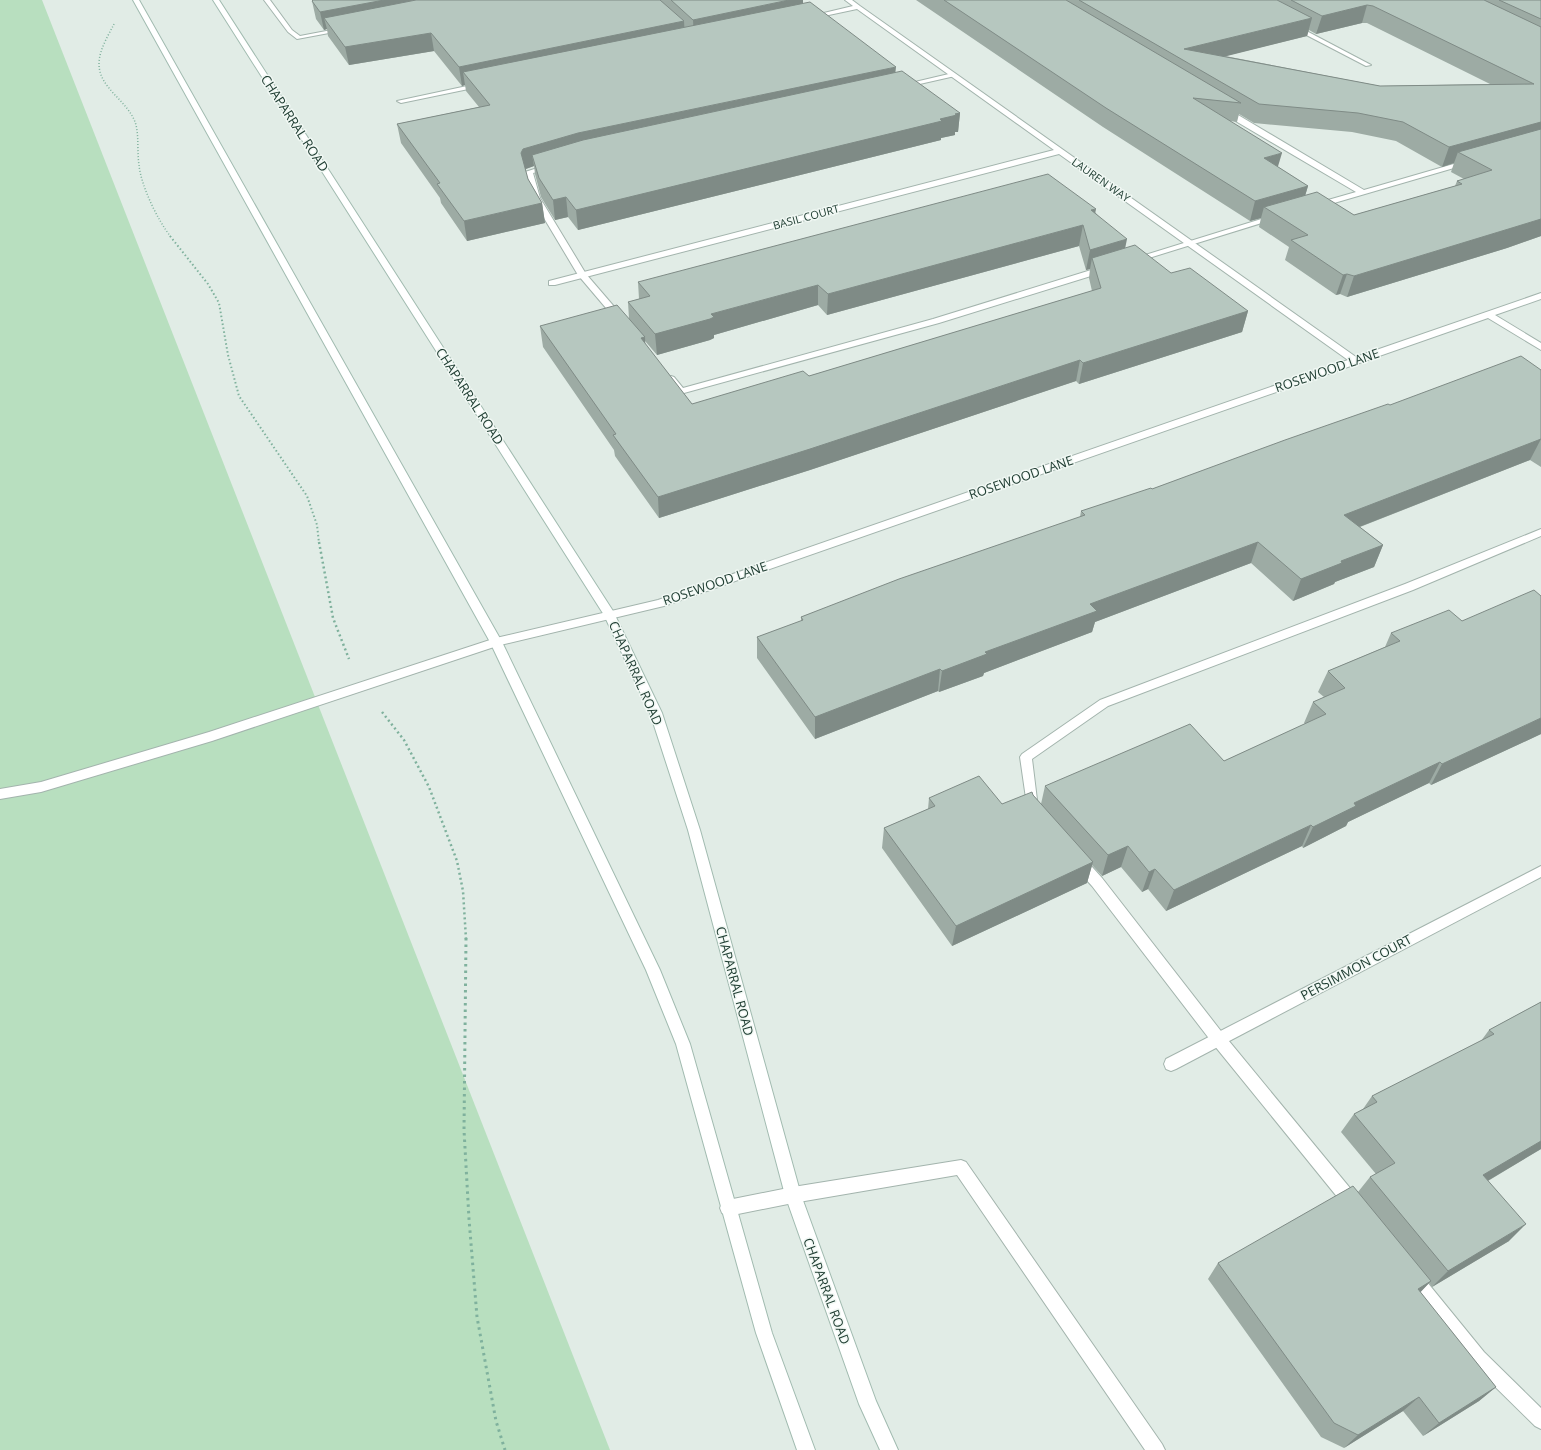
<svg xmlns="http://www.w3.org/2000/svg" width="1541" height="1450" font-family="'Open Sans',sans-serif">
  <rect width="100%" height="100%" fill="#e1ece6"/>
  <polygon fill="#b8dfbf" points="0,0 42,0 610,1450 0,1450"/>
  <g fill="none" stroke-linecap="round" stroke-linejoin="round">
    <defs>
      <g id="lane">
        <polygon points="264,0 270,0 292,30 300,36 342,28 345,30 297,39 288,32"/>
        <polygon points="953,73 955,74 955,76 902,88 898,86"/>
        <polygon points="1222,109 1228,109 1364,190 1464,161 1471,163 1317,208 1313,206 1314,204 1356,192 1222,113"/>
        <polygon points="550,164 554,166 553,168 533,173 540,198 586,274 623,317 623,321 617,321 578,275 532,198 525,172"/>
        <polygon points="1271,216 1278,218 1136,262 1133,263 1129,260"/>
        <polygon points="1104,266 1108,269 1107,271 939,323 684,393 678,393 666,379 671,376 674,377 683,388 933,319"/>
        <polygon points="1541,529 1541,536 1413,590 1108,706 1032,759 1038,808 1036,812 1032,813 1028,812 1020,757 1022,754 1100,700 1405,584"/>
        <polygon points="496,638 500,639 502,642 500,645 212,741 41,792 0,799 0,789 41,782 209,732"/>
        <polygon points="1079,857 1084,858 1102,878 1224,1035 1359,1199 1361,1204 1359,1209 1353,1212 1347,1209 1214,1045 1092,886 1074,866 1072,862 1074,858"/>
        <polygon points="961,1160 966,1162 1162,1444 1165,1450 1145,1450 957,1175 793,1203 728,1216 722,1213 720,1208 722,1203 728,1200 793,1187"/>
        <polygon points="1412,1269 1418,1271 1484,1352 1541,1408 1541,1429 1535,1426 1472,1364 1406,1283 1404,1277 1406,1271"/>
      </g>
      <g id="street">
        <polygon points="845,0 852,0 860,6 1356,357 1541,293 1541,299 1495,315 1541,343 1541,350 1488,318 664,606 496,646 492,645 490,642 492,639 496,638 658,600 1348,360 1059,154 555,285 549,285 549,281 1054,150 857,9 810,19 807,17 853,6"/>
        <polygon points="1291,25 1295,25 1371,65 1366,66 1291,27"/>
        <polygon points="481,83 484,85 483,86 401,103 397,101"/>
        <polygon points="1541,866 1541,877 1176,1069 1171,1071 1166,1069 1164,1064 1166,1059"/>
      </g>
      <g id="secondary">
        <polygon points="133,0 139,0 502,642 660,970 690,1044 772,1333 815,1450 797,1450 756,1333 676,1044 646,970 490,642"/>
        <polygon points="213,0 219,0 613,611 662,713 700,830 801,1195 876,1401 898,1450 880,1450 859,1404 785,1195 688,830 650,713 604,615"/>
      </g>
    </defs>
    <use href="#lane" stroke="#a3b4ad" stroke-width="2"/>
    <use href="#street" stroke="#a3b4ad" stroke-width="2"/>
    <use href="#secondary" stroke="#a1bbb0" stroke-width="2"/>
    <path stroke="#7fb19d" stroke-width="1.5" stroke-dasharray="1 2" stroke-linecap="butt" d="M114 24C108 36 99 50 99 64 99 89 130 102 136 125 139 138 137 152 139 165 141 186 158 221 171 237"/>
    <polyline stroke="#7fb19d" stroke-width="2" stroke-dasharray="1.5 2.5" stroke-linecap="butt" points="170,236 208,284 219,303 228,355 239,396 307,496 317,525 319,543"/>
    <g stroke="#7fb19d" stroke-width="2.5" stroke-dasharray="2 3" stroke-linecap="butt">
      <polyline points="319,542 333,618 349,659"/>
      <polyline points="382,712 404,740 429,787 457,861 463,891 466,939"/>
    </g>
    <polyline stroke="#7fb19d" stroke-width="3" stroke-dasharray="2.5 4" stroke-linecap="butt" points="466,938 464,1130 469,1219 477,1317 496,1421 505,1450"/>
    <use href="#lane" fill="#fff" fill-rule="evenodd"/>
    <use href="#street" fill="#fff" fill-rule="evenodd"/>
    <use href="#secondary" fill="#fff" fill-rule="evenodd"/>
  </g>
  <g fill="#9daba4" fill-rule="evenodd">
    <polygon points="313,0 803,0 803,4 895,73 960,113 958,132 955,132 955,135 941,138 941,140 578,230 568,217 555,220 541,197 535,174 534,166 525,169 528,179 542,203 545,223 467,241 441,203 440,198 401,143 397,124 479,107 466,91 465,85 462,86 434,51 349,65 328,36 327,29 324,30 316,19 312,1"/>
    <path d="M916 0H1541V236L1507 248 1347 297 1340 294 1336 295 1285 260 1289 247 1259 227 1261 218 1250 221 1103 127ZM1362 23H1367L1490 84 1380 86 1225 56 1307 36 1309 30 1316 34ZM1239 114 1254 123 1352 132 1396 141 1442 167 1454 163 1451 172 1464 179 1457 181 1455 186 1354 215 1305 196 1308 186 1278 167 1230 121 1237 122Z"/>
    <path d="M1095 212 1125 248 1171 273 1248 311 1242 332 1079 384 1076 381 810 470 659 518 615 456 614 450 543 347 540 326 629 319 628 302 639 299 638 282ZM1079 246 1086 270 1090 269 1089 278 1092 291 809 376 692 404 645 344V341L657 355 710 340 714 338V335L818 305 827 315Z"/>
    <polygon points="1541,370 1541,467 1530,460 1360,527 1383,545 1374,567 1335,582 1334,584 1293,601 1251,563 1095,622 1092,632 984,673 983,676 939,692 938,691 815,739 757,658 757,637 801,621 801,617 1080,517 1081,511 1152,489 1390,405"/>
    <polygon points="1541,596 1541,734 1431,785 1429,783 1348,822 1346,826 1303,848 1302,846 1166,911 1148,889 1142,892 1121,867 1102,876 1092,865 1087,883 952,946 882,848 884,828 928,809 929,798 1002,804 1033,795 1041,804 1045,786 1224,761 1305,724 1304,723 1313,702 1324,697 1318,692 1328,671 1385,647 1391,633 1462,621"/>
    <polygon points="1541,1002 1541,1149 1488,1181 1509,1241 1432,1287 1429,1283 1420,1292 1496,1387 1479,1401 1423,1436 1403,1411 1344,1448 1321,1437 1208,1279 1218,1263 1358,1192 1370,1177 1376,1174 1341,1132 1354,1114 1363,1109 1372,1096 1481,1041 1489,1030"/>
  </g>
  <g fill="#7f8b86">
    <polygon points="384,0 481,0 324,18 327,29 324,30 320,12"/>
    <polygon points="789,0 803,0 803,15 694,38 693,20"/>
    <polygon points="1367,5 1362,23 1316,34 1322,16"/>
    <polygon points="1312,18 1307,36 1191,65 1184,49"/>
    <polygon points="684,21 685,39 463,72 465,85 462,86 459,67"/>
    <polygon points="431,33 434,51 349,65 345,47"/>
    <polygon points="896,67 894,85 532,155 534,166 526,169 524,172 521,153 523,149 578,133"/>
    <polygon points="960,113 958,132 955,132 955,135 941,138 941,140 578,230 576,210 940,119 955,114"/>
    <polygon points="1541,122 1541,139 1458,152 1454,163 1442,167 1449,147"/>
    <polygon points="1282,153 1276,173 1264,158"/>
    <polygon points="1308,186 1302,206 1264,207 1261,218 1250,221 1255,201"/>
    <polygon points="566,197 568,217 555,220 553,200"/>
    <polygon points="542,203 545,223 467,241 464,221"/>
    <polygon points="1096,209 1092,229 1091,210"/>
    <polygon points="1541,219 1541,236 1507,248 1347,297 1354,276"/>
    <polygon points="1083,225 1079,246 827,315 828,294"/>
    <polygon points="1127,239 1123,259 1092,258 1090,269 1086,270 1090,250"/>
    <polygon points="1347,274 1340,294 1336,295 1343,275"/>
    <polygon points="818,285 818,305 714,335 714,338 710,340 657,355 655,334 711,314"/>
    <polygon points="1248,311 1242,332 1079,384 1083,363"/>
    <polygon points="645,337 646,358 641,338"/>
    <polygon points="1080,360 1076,381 810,470 659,518 658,497"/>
    <polygon points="1541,439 1530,460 1336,536 1344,515"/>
    <polygon points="1258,542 1251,563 1095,622 1092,632 984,673 983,676 939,692 942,671 985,652 1090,604"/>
    <polygon points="1383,545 1374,567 1335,582 1334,584 1293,601 1301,579 1341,561"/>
    <polygon points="940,669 938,691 815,739 815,717"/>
    <polygon points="1541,718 1541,734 1431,785 1442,764"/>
    <polygon points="1440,762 1429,783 1348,822 1346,826 1303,848 1313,827 1354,803"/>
    <polygon points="1311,825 1302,846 1166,911 1174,890"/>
    <polygon points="1128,846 1121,867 1102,876 1108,855"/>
    <polygon points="1093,862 1087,883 952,946 956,926"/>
    <polygon points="1155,869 1148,889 1142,892 1149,872"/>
    <polygon points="1541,1141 1541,1149 1467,1193 1483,1175"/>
    <polygon points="1526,1224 1509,1241 1432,1287 1448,1271"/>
    <polygon points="1431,1281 1416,1297 1418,1289"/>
    <polygon points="1496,1387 1479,1401 1423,1436 1439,1423"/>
    <polygon points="1419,1397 1403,1411 1344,1448 1358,1435"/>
  </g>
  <g fill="#b6c7bf" stroke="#7f8b86">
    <polygon points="313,0 384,0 320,12 312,1"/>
    <polygon points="416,0 660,0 684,21 459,67 431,33 345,47 324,18"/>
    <polygon points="671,0 789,0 693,20"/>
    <polygon points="944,0 1066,0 1241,103 1193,98 1282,153 1264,158 1308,186 1255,201 1106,108"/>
    <polygon points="1079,0 1277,0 1312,18 1184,49 1380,86 1534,84 1373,6 1367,5 1322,16 1291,0 1484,0 1541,27 1541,122 1449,147 1403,122 1358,113 1259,104"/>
    <polygon points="1499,0 1541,0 1541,19"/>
    <polygon points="810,2 896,67 578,133 523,149 521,153 528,179 542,203 464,221 437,184 440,183 397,124 490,105 463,72"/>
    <polygon points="902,71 960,113 955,114 957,115 940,119 942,121 576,210 566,197 553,200 539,178 532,155 583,140"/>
    <polygon points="1541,129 1541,219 1515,227 1354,276 1347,274 1343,275 1291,240 1308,235 1264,207 1317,192 1354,215 1462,184 1457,181 1492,170 1458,152"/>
    <polygon points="1048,174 1096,209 1091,210 1127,239 1090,250 1083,225 828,294 818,285 711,314 714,317 710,319 655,334 628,302 650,296 638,282"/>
    <polygon points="1135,245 1171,273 1190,268 1248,311 1083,363 1080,360 810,449 658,497 613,435 616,434 540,326 617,305 645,337 641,338 692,404 803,371 809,376 1101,288 1092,258"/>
    <polygon points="1521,356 1541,370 1541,439 1344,515 1383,545 1341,561 1342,563 1301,579 1258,542 1090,604 1097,611 985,652 987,654 942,671 940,669 815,717 757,637 803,620 801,617 899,579 1085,515 1081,511 1151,488 1152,489 1285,440 1388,404 1390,405"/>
    <polygon points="1534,590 1541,596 1541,718 1442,764 1440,762 1354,803 1356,806 1313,827 1311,825 1174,890 1155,869 1149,872 1128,846 1108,855 1045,786 1190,724 1224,761 1326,714 1313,702 1345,688 1328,671 1400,641 1391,633 1449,610 1462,621"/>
    <polygon points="979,776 1002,804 1032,792 1033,795 1093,862 956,926 884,828 935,806 929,798"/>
    <polygon points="1541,1002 1541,1141 1483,1175 1526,1224 1448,1271 1370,1177 1395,1163 1354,1114 1377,1102 1372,1096 1494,1034 1489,1030"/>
    <polygon points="1353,1186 1431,1281 1418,1289 1496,1387 1439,1423 1419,1397 1358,1435 1334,1423 1218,1263"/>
  </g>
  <g text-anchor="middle" stroke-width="3" stroke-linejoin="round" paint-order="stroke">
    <g font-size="11" fill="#203e33" stroke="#f1f8f4">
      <text transform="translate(1101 180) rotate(35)" y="4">LAUREN WAY</text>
      <text transform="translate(806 217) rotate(-15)" y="4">BASIL COURT</text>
    </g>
    <g font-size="13" fill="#203e33" stroke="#f1f8f4">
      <text transform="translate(295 123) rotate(57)" y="5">CHAPARRAL ROAD</text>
      <text transform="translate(1327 370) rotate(-19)" y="5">ROSEWOOD LANE</text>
      <text transform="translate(470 396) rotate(57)" y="5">CHAPARRAL ROAD</text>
      <text transform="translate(1021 477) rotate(-19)" y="5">ROSEWOOD LANE</text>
      <text transform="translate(715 583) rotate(-19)" y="5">ROSEWOOD LANE</text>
      <text transform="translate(636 673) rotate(66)" y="5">CHAPARRAL ROAD</text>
      <text transform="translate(1356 967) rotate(-28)" y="5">PERSIMMON COURT</text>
      <text transform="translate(735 981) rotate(75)" y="5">CHAPARRAL ROAD</text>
      <text transform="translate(827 1291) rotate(70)" y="5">CHAPARRAL ROAD</text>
    </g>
  </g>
</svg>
